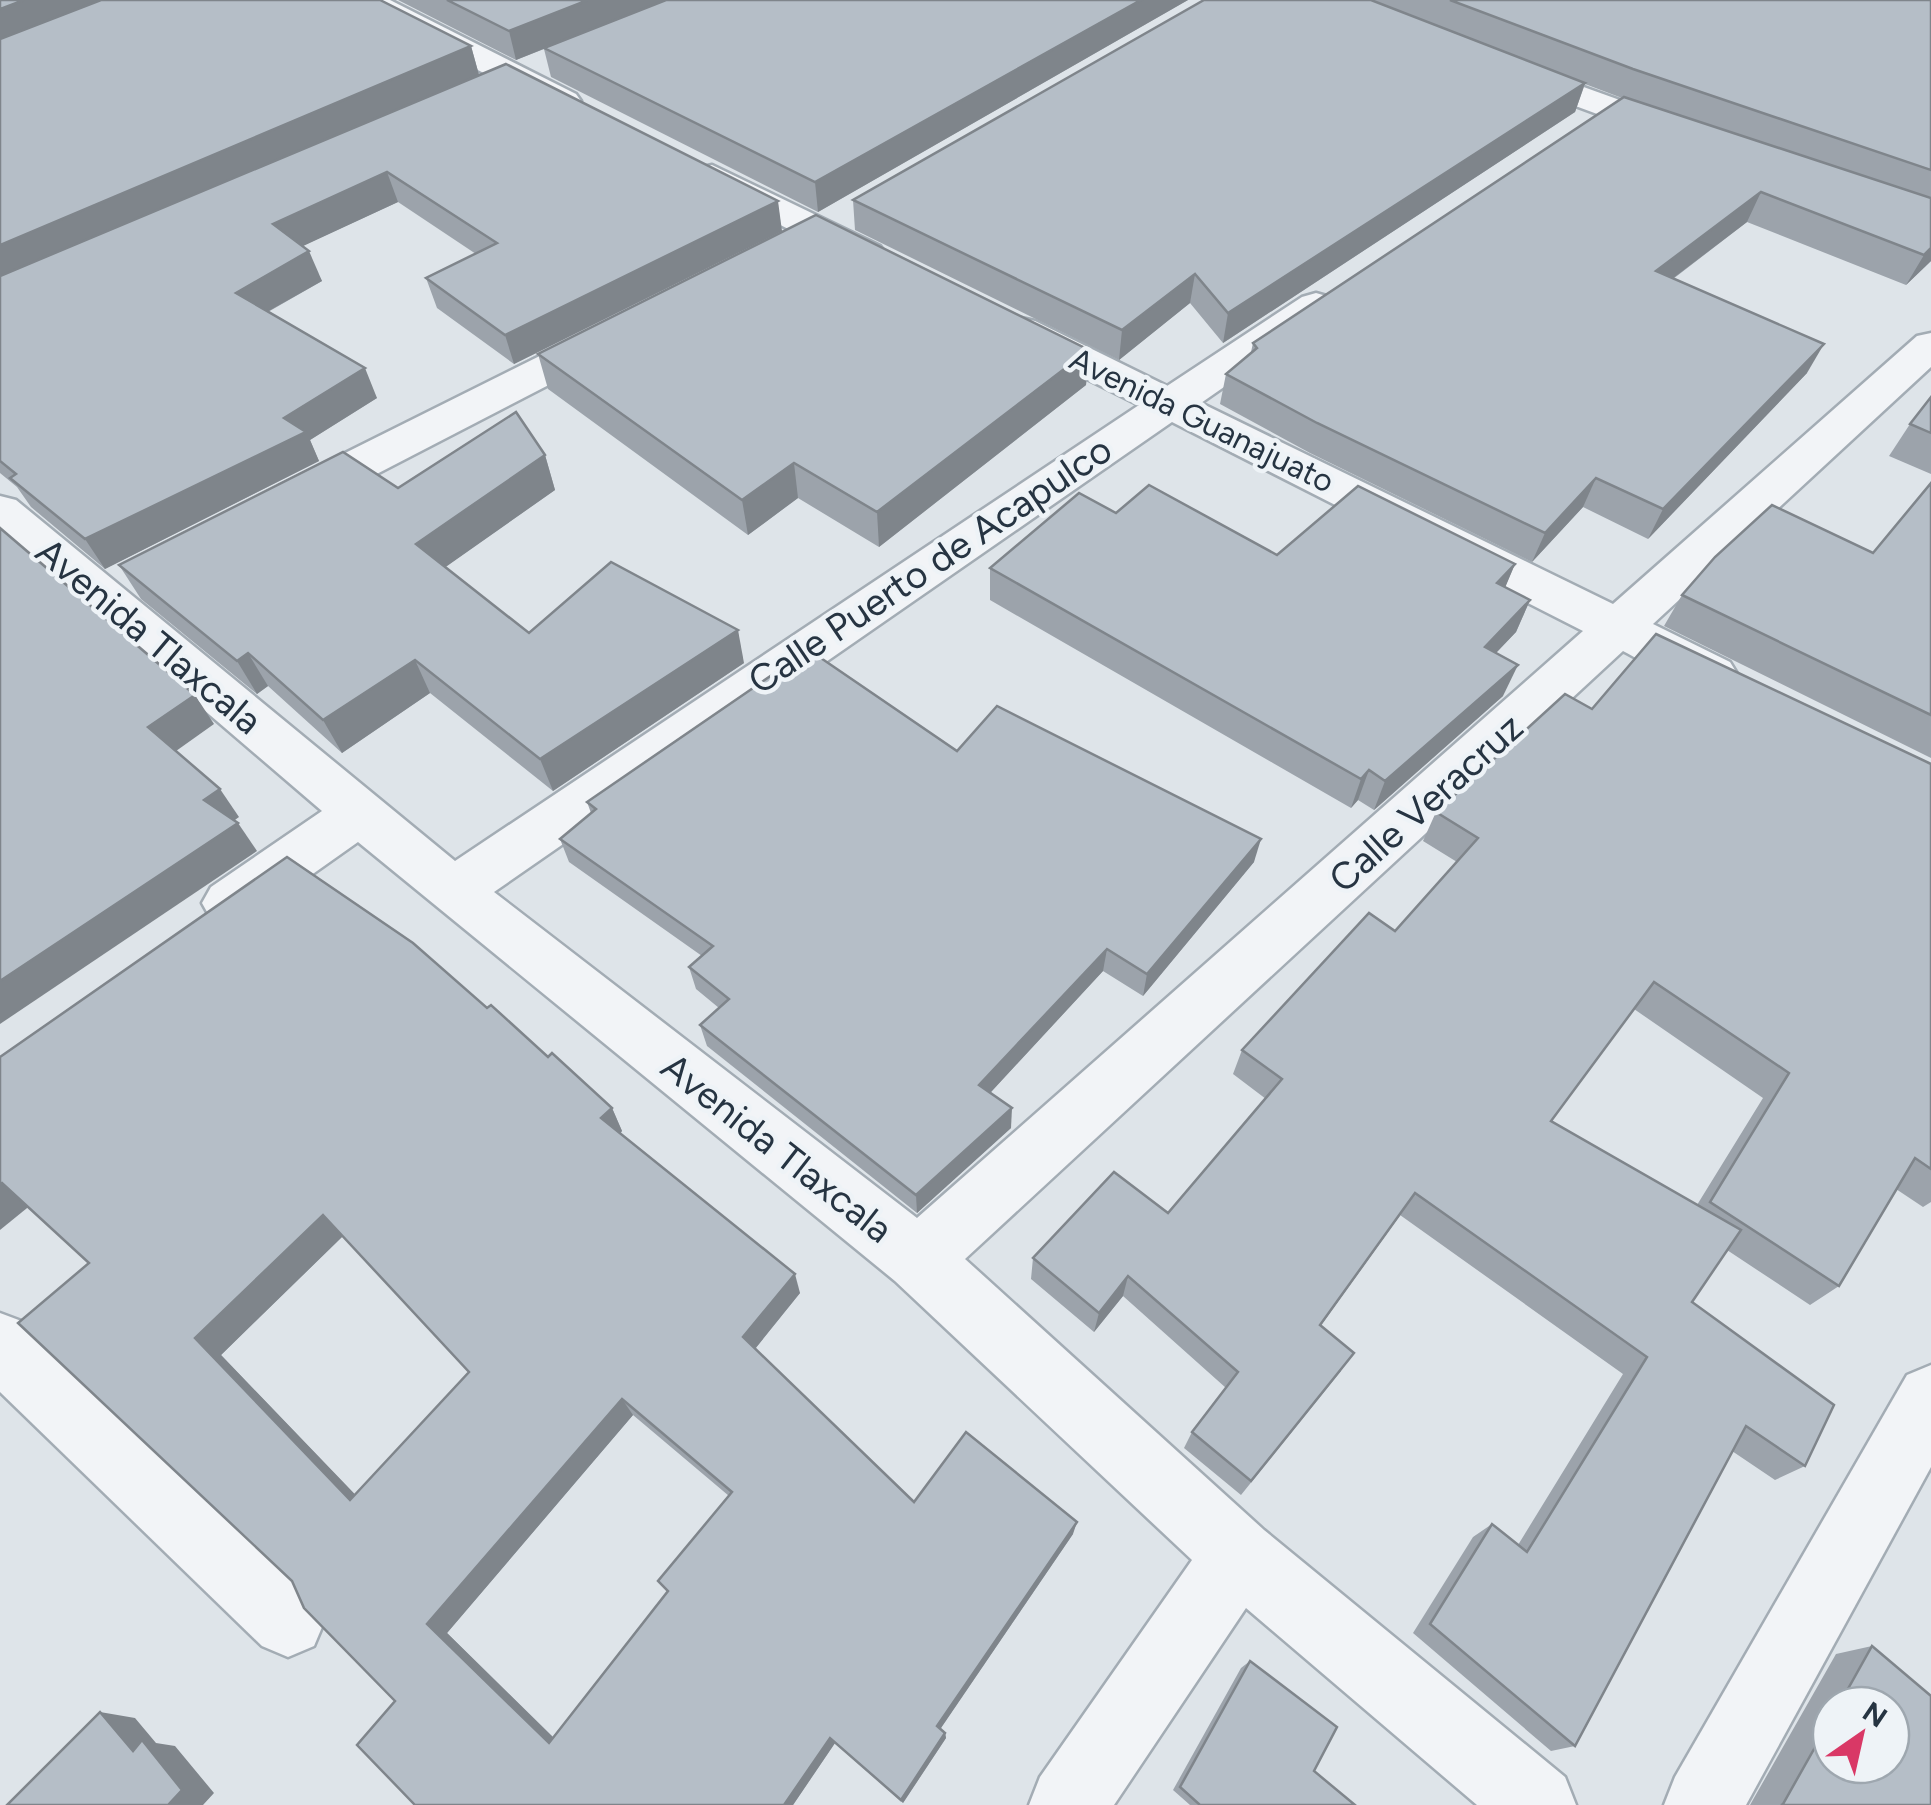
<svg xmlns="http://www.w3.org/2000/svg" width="1931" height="1805" font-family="Figtree,sans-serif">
  <rect width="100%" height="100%" fill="#dee4e9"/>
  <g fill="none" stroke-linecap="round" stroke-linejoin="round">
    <defs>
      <g id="minor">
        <polygon points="350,0 390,0 576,94 581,101 576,108 564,111 552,108 355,7"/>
        <polygon points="1509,60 1689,125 1694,132 1689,139 1677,142 1665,139 1497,77 1492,70 1497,63"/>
        <polygon points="712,165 880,246 886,254 880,262 867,265 854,262 699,184 694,176 699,168"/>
        <path d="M1316 293 1330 297 1336 305 1330 313 1201 403 1613 604 1917 336 1931 333V367L1653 624 1730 662 1738 675 1730 688C1695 699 1655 667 1623 651L965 1259 1264 1530 1565 1777 1576 1805H1477L1246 1608 1114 1805H1029L1040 1777 1192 1560 895 1281 358 842 249 919 230 926 211 919 202 903 211 887 322 811 0 535V496L16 500 455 861 1139 405 1007 339 1001 330 1007 321 1021 318 1035 321 1167 386 1302 297ZM1172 422 1583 631 917 1218 494 892Z"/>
        <polygon points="610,325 624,328 630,337 624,346 311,508 295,512 279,508 273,497 279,486 596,328"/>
        <polygon points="0,1313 24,1322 314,1594 325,1620 314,1646 288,1657 262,1646 0,1392"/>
        <polygon points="1931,1365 1931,1467 1746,1805 1664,1805 1675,1777 1907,1375"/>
      </g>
    </defs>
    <use href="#minor" stroke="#a3acb4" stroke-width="5"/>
    <use href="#minor" fill="#f2f4f7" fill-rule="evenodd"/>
  </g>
  <g fill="#9ca3ab" fill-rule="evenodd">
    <polygon points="0,0 471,46 479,75 782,231 514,364 437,308 426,278 476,254 398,202 302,246 322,281 268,312 377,398 310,440 319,461 105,569 31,507 17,487 0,473"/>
    <polygon points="398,0 1188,0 818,212 551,77 544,49 516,60"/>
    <polygon points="1204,0 1931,0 1931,261 1906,285 1747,222 1673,279 1807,373 1648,539 1583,507 1532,562 1310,453 1220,404 1226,374 1251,352 1253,343 1622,98 1585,84 1575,112 1223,343 1190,303 1119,360 855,230 853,200"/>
    <polygon points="1089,350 1086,385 879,547 798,498 748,535 548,389 538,354"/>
    <polygon points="1931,397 1931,474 1889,456 1910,424"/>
    <polygon points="545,455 555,490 445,567 529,633 744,663 553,791 430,693 342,753 268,686 257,694 141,599 119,565 398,488"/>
    <polygon points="1931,483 1931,758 1664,626 1682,595 1873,553"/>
    <polygon points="1116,513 1277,555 1515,564 1505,587 1530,600 1516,632 1496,653 1503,696 1374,810 1358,800 1351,808 990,600 990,568"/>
    <path d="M1592 709 1931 764V1202L1923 1207 1896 1189 1839 1286 1810 1305 1727 1250 1692 1302 1805 1466 1775 1480 1732 1451 1575 1746 1551 1751 1413 1633 1473 1537 1492 1524 1518 1545 1623 1374 1400 1215 1321 1325 1341 1371 1241 1495 1184 1448 1192 1432 1226 1388 1123 1296 1094 1332 1031 1279 1033 1258 1168 1213 1266 1099 1233 1074 1242 1050 1395 931 1457 862 1423 841 1436 812ZM1634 1009 1763 1098 1697 1205 1551 1121Z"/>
    <polygon points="957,751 1254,862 1143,996 1103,971 990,1093 1011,1128 917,1213 707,1046 700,1025 719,1008 696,989 689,967 702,956 569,862 560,839 591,813 587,802"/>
    <path d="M487 1008 612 1108 622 1131 620 1134 800 1293 755 1349 914 1502 1073 1534 940 1729 945 1733 946 1738 903 1803 835 1743 793 1805H415L395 1701 292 1581 89 1263 28 1207 0 1057ZM343 1236 469 1372 355 1495 221 1355ZM633 1415 729 1496 668 1591 553 1737 447 1633Z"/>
    <path d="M1872 1646 1931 1805H1750L1836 1654ZM1831 1705H1891L1831 1765Z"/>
    <polygon points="1250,1661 1314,1771 1355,1805 1190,1805 1173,1790 1241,1668"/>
  </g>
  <g fill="#7f858b">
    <polygon points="24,0 110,0 0,44 0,9"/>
    <polygon points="588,0 665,0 516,60 509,31"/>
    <polygon points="1141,0 1188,0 818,212 815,182"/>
    <polygon points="471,46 479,75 0,283 0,245"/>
    <polygon points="1585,83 1575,112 1223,343 1228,313"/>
    <polygon points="387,172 398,202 286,254 273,224"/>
    <polygon points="1761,192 1747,222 1643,301 1656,271"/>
    <polygon points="778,201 782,231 514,364 505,335"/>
    <polygon points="1931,248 1931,261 1906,285 1924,255"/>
    <polygon points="309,251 322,281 249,322 236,293"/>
    <polygon points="1195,274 1190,303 1119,360 1122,330"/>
    <polygon points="1824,344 1807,373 1648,539 1663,509"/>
    <polygon points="1089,350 1086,385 879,547 877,512"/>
    <polygon points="365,368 377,398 310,440 319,461 105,569 85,539"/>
    <polygon points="545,455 555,490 430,578 416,544"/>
    <polygon points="794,463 798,498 748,535 742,500"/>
    <polygon points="1596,478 1583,507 1532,562 1545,533"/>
    <polygon points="1515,564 1502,595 1497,583"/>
    <polygon points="1530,600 1516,632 1472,678 1485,647"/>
    <polygon points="738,630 744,663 553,791 540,759"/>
    <polygon points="248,653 268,686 257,694 237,661"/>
    <polygon points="415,660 430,693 342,753 323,720"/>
    <polygon points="1518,665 1503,696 1374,810 1385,781"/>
    <polygon points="195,695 214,724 169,756 148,727"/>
    <polygon points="1369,770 1358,800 1351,808 1361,779"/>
    <polygon points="220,789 239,817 224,828 204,800"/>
    <polygon points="238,823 257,851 0,1024 0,981"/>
    <polygon points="1261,839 1254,862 1143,996 1147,974"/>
    <polygon points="1107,949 1103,971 979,1105 979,1085"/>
    <polygon points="612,1108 622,1131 612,1141 601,1118"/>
    <polygon points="1012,1108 1011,1128 917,1213 916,1195"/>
    <polygon points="2,1183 32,1204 0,1230 0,1184"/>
    <polygon points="1415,1193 1400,1215 1308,1343 1320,1325"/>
    <polygon points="323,1215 343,1236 221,1355 372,1512 350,1500 195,1338"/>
    <polygon points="795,1274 800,1293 750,1355 743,1337"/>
    <polygon points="1128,1276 1123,1296 1094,1332 1099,1313"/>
    <polygon points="622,1399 633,1415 447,1633 564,1748 549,1743 427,1624"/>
    <polygon points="1077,1522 1073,1534 939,1731 937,1726"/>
    <polygon points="100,1712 135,1718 156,1743 175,1746 214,1793 203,1805 168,1805 133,1751"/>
    <polygon points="945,1733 946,1738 903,1803 901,1800"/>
    <polygon points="830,1738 835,1743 793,1805 784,1805"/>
  </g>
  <g fill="#b5bec7" stroke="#7f858b" stroke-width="2.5" fill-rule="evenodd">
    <polygon points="0,0 24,0 0,9"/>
    <polygon points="101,0 380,0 471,46 0,245 0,39"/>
    <polygon points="447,0 588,0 509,31"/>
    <polygon points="666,0 1141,0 815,182 544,48"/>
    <polygon points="1204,0 1371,0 1585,83 1228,313 1195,274 1122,330 853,200"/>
    <polygon points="1450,0 1931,0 1931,170 1633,69"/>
    <polygon points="506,64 778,201 505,335 426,278 497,243 387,172 273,224 309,251 236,293 365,368 284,418 306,432 85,539 10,478 16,474 0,461 0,276"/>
    <polygon points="1624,97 1931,198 1931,248 1924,255 1761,192 1656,271 1824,344 1663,509 1596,478 1545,533 1317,423 1226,374 1257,348 1253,343"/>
    <polygon points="816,215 1089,350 877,512 794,463 742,500 538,354"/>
    <polygon points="1931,397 1931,433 1910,424"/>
    <polygon points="516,412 545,455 416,544 529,633 611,562 738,630 540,759 415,660 323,720 248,653 237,661 119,565 343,452 398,488"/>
    <polygon points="1931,483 1931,715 1682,595 1715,557 1772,505 1873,553"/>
    <polygon points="1149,485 1277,555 1358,486 1515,564 1497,583 1530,600 1485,647 1518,665 1385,781 1369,770 1361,779 990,568 1079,493 1116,513"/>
    <polygon points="0,528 195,695 148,727 220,789 204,800 238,823 0,981"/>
    <polygon points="1656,634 1931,764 1931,1169 1915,1158 1839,1286 1710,1202 1789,1073 1654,982 1551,1121 1741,1230 1692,1302 1834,1405 1805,1466 1746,1426 1575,1746 1430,1624 1492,1524 1527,1552 1647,1357 1415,1193 1320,1325 1354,1353 1251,1481 1192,1432 1238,1372 1128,1276 1099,1313 1033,1258 1114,1172 1168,1213 1282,1079 1242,1050 1369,913 1395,931 1478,838 1436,812 1565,694 1592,709"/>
    <polygon points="815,654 957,751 997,706 1261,839 1147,974 1107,949 979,1085 1012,1108 916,1195 700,1025 729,999 689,967 713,946 560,839 596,809 587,802 788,664 797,668"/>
    <path d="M287 857 413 943 487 1008 491 1005 548 1057 552 1053 612 1108 601 1118 795 1274 743 1337 914 1502 966 1432 1077 1522 937 1726 945 1733 901 1800 830 1738 784 1805H415L357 1745 395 1701 304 1608 292 1581 18 1323 89 1263 2 1183 0 1184V1057ZM323 1215 469 1372 350 1500 195 1338ZM622 1399 732 1492 658 1581 668 1591 549 1743 427 1624Z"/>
    <polygon points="1872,1646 1931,1696 1931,1805 1781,1805 1783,1804 1831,1719 1831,1765 1891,1765 1891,1705 1839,1705"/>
    <polygon points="1250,1661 1337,1727 1314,1771 1355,1805 1200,1805 1180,1787"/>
    <polygon points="100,1712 133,1751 142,1740 182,1790 168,1805 7,1805"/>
  </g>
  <g text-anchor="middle" stroke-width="9" stroke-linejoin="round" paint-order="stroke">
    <g font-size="32" fill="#263442" stroke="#eef3f7">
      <text transform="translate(1202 420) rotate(26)" y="11">Avenida Guanajuato</text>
    </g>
    <g font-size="38" fill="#263442" stroke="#eef3f7">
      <text transform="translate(930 565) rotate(-34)" y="13">Calle Puerto de Acapulco</text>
      <text transform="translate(149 636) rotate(40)" y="13">Avenida Tlaxcala</text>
      <text transform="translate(1426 803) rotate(-42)" y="13">Calle Veracruz</text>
      <text transform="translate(777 1148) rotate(38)" y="13">Avenida Tlaxcala</text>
    </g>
  </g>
  <g transform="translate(1861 1735) rotate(34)"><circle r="48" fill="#eef3f7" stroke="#9ea7af" stroke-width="2.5"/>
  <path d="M0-8L18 38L0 25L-18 38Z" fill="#d93866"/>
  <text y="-15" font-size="28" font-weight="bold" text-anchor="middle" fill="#263442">N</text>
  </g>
</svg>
